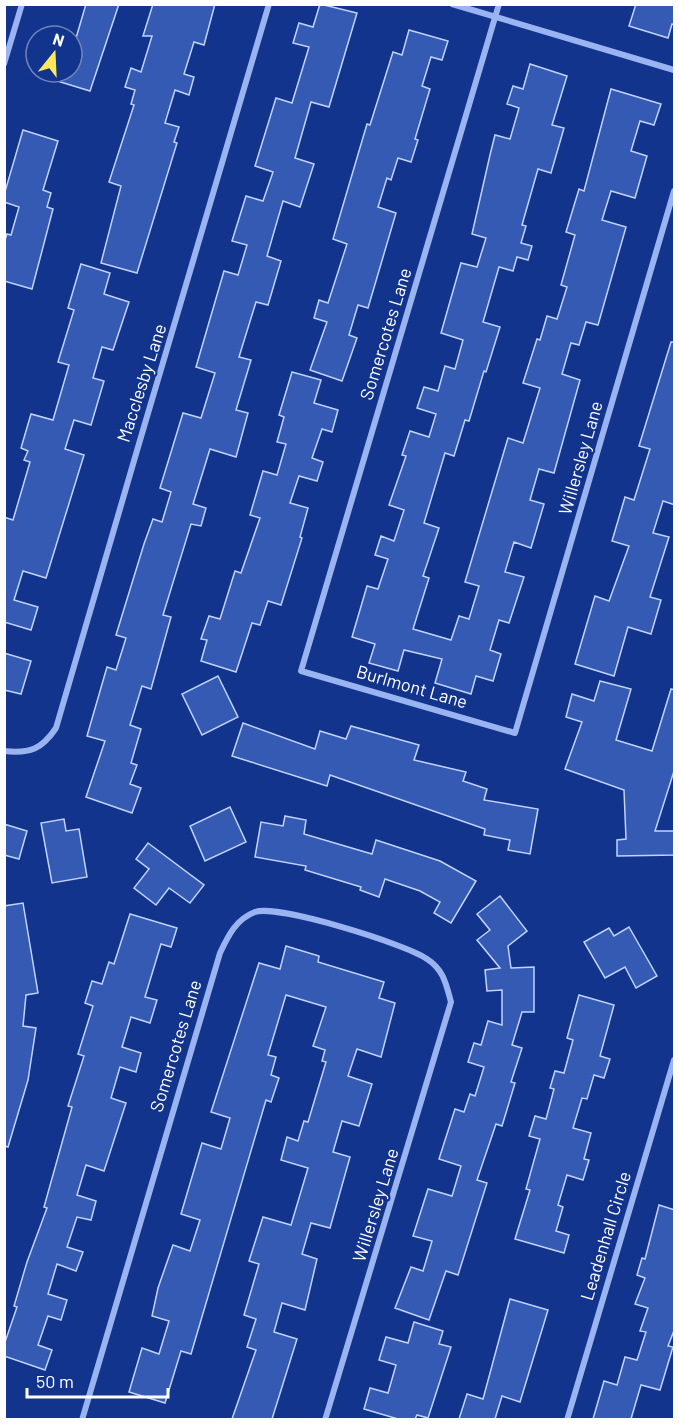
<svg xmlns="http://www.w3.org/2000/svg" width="679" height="1424" font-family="Barlow,sans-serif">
  <rect width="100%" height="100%" fill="#12348d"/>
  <g fill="#355ab4" stroke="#c1d3fd" stroke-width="1.5">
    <polygon points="86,4 119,4 90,91 41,76 42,72 72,72 72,37 76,38"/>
    <polygon points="153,4 215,4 204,45 194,42 184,74 194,77 189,95 175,90 165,123 179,127 174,142 177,143 137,273 101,263 121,186 109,182 134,105 131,104 135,90 125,87 131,68 141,72 152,36 143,36"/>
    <polygon points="320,4 357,13 329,107 311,102 295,158 314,164 300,207 283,201 267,256 281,261 268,305 256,302 239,357 251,360 236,410 248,413 236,457 210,449 193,504 206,508 201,526 191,524 163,615 171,617 151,689 142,686 130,725 141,729 131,763 137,765 130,784 141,788 132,813 86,797 105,741 87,736 107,667 116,670 126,638 116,635 144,544 153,519 162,522 171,492 160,488 183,413 201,418 215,373 196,367 224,271 238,275 247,245 232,241 246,196 263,201 273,172 255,166 276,98 292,103 309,47 293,43 299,23 313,27"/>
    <polygon points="636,4 675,4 675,25 672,24 668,38 629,26"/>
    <polygon points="409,30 448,41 442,60 431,57 422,86 430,89 415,139 418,140 411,162 398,158 391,180 387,178 378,207 396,213 368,308 358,305 349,335 357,338 342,381 310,370 327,322 314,318 319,300 328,303 347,244 333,239 367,124 370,125 393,52 402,55"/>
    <polygon points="530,64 567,76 552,125 564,128 551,173 538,169 522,225 526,226 521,243 532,246 528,260 517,257 513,271 499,267 483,322 500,327 486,372 484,371 469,421 465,420 454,456 445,453 424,523 439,528 423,576 429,578 413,629 451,640 459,616 469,619 479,586 465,582 508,438 523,443 540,388 523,383 537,339 540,340 547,316 557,319 567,287 561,285 575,235 566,232 579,189 584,191 611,89 661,104 654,125 640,121 631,151 647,156 635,198 611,191 602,220 626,227 598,325 586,322 579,345 571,343 562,374 580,380 554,473 539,469 530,500 544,504 531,548 514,542 505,572 524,577 509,623 499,620 490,650 501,654 493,681 476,676 471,694 435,683 442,659 404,650 398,671 369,663 375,644 352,637 367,586 378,589 388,559 375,555 381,536 394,541 404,510 389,505 406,456 402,455 410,431 429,437 436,414 417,408 424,387 438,391 445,366 455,369 463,340 441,333 461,263 477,267 486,238 472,234 490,155 495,135 510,139 519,108 507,104 513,86 523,89"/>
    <polygon points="23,130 58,141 43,190 51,193 47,207 53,209 32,289 4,281 4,243 7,234 11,235 19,207 4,202 4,195"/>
    <polygon points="81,264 110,273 104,294 129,302 113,350 102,347 93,378 104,381 91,425 74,420 65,449 84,455 46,578 23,571 14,600 38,607 31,630 4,622 4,517 13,520 30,462 24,460 28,451 21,448 31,414 53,420 69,365 58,362 74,310 68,308"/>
    <polygon points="671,342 675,342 675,505 663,501 653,533 669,537 650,597 661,600 651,634 628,627 614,676 575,664 595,596 609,601 629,546 612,541 625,497 634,500 650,449 639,446"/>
    <polygon points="292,372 321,380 314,403 338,410 332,432 322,429 312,458 323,462 317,481 299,476 290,503 308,508 300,537 302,538 281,605 268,601 260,625 252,623 236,672 201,661 207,640 201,639 209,616 220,619 235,571 241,573 260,518 250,515 263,471 277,475 286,444 277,442 284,417 279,415"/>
    <polygon points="4,653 31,661 21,694 4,690"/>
    <polygon points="218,676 238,717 202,735 182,694"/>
    <polygon points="600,681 631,689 616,740 652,751 671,689 675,690 675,768 655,831 675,831 675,855 617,856 617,840 626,839 624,790 565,769 582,722 566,717 572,694 594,701"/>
    <polygon points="243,723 315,749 320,731 346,739 351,726 419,745 414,760 466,772 463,781 487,789 484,800 538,809 530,854 508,850 510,840 484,835 485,829 330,775 327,786 232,756"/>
    <polygon points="230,807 246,842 205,861 190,826"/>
    <polygon points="285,816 306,820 304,834 372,854 376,840 440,861 476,881 451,923 434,913 440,902 420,891 385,879 379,897 360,890 361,887 305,870 306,866 255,857 261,822 283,826"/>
    <polygon points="64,819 66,831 79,829 87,877 52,883 41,823"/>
    <polygon points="4,824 27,831 19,859 4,855"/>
    <polygon points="148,843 204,885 190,903 169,888 156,905 134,888 149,869 136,859"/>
    <polygon points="500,896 527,931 508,946 511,968 534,967 534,1012 522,1012 512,1045 522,1048 511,1082 515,1083 502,1126 496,1124 477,1180 487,1183 458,1275 446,1271 429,1320 395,1308 411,1267 423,1271 432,1241 413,1236 428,1189 452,1196 461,1166 439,1159 455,1109 464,1112 470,1094 475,1096 484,1067 468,1062 474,1043 481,1045 488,1021 502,1025 502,990 487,991 485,970 500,968 477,940 490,930 477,914"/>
    <polygon points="23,903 38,993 26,995 23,1026 36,1028 28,1080 8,1147 4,1146 4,906"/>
    <polygon points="130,914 177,928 171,947 161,944 145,997 157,1000 150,1023 131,1017 122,1047 141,1053 136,1072 120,1067 111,1098 126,1103 104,1171 86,1165 77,1195 96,1201 91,1220 77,1217 67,1247 83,1252 76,1271 57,1264 48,1294 67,1300 61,1320 48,1316 38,1345 52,1350 45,1370 4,1356 4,1345 17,1307 14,1306 27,1262 47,1208 44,1207 72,1107 68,1106 84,1056 78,1054 93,1006 85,1003 92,981 102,984 109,962 114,964"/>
    <polygon points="629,927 657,976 636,988 625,967 605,978 584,942 609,928 614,936"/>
    <polygon points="286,946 319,956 318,962 384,982 379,998 395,1003 381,1057 357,1049 348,1076 372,1084 359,1126 342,1121 333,1152 350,1157 330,1228 311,1223 302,1254 317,1259 305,1310 282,1303 274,1332 297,1339 272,1419 232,1419 256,1350 247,1347 256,1319 244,1315 259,1264 249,1261 263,1217 291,1225 308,1168 281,1160 287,1137 298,1141 304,1121 308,1122 326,1062 322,1061 325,1050 313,1046 326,1007 286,995 268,1055 276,1057 271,1075 279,1078 271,1102 266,1100 191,1354 181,1351 165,1403 129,1392 142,1348 159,1354 169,1321 152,1316 158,1288 173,1245 190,1251 200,1220 181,1214 202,1143 221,1149 230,1118 211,1112 259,963 280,969"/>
    <polygon points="579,995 614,1005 600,1056 610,1059 604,1078 594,1075 587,1099 582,1098 573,1128 591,1133 584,1159 589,1160 583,1180 567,1175 558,1205 563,1207 556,1231 569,1235 564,1253 515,1239 530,1190 526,1189 540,1139 529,1136 535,1116 546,1119 554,1089 550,1088 555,1071 564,1073 573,1040 567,1038"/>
    <polygon points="659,1205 675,1210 675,1328 668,1346 673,1347 660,1390 641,1385 631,1419 593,1419 604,1381 617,1385 625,1357 637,1360 646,1332 640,1331 648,1308 635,1304 645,1278 637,1275 642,1258 645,1259"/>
    <polygon points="510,1299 548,1310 520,1402 502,1396 495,1419 459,1419 467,1394 483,1399"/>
    <polygon points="414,1322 443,1331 439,1344 451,1347 428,1418 417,1415 415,1419 398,1419 364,1409 370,1388 388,1393 396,1365 379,1360 386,1337 408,1343"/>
  </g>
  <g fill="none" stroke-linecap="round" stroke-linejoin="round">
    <g stroke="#9ab4f1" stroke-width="6">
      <polyline points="452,4 674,70"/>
      <polyline points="499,4 301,671 515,733 674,191"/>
      <polyline points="4,64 22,4"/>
      <path d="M4 751C30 754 42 749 56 728 125 486 199 246 269 4"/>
      <path d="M82 1420 220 953C228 936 236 919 255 912 277 904 406 944 427 959 444 970 446 984 451 1002L325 1420"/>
      <polyline points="567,1420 674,1060"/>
    </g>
  </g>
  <g text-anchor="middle" stroke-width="4.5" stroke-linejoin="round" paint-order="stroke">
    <g font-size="18" fill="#fff" stroke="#12348d">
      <text transform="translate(386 334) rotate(-73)" y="6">Somercotes Lane</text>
      <text transform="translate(142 383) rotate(-72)" y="6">Macclesby Lane</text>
      <text transform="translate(581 458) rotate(-74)" y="6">Willersley Lane</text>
      <text transform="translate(412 687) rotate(16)" y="6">Burlmont Lane</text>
      <text transform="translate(176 1046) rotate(-73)" y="6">Somercotes Lane</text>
      <text transform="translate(376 1205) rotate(-73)" y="6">Willersley Lane</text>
      <text transform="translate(606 1236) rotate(-73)" y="6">Leadenhall Circle</text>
    </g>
  </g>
  <rect width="679" height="1424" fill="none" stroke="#ffffff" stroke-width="12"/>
  <g transform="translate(54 54) rotate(18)"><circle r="28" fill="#12348d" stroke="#7185bb" stroke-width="1.5"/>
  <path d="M0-4.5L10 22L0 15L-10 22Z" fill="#ffe95a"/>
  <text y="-9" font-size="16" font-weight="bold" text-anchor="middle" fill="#ffffff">N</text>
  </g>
  <path d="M27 1388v9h141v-9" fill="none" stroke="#ffffff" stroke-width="3"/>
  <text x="36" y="1388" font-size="18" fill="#ffffff" stroke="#12348d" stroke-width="4.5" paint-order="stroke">50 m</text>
</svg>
